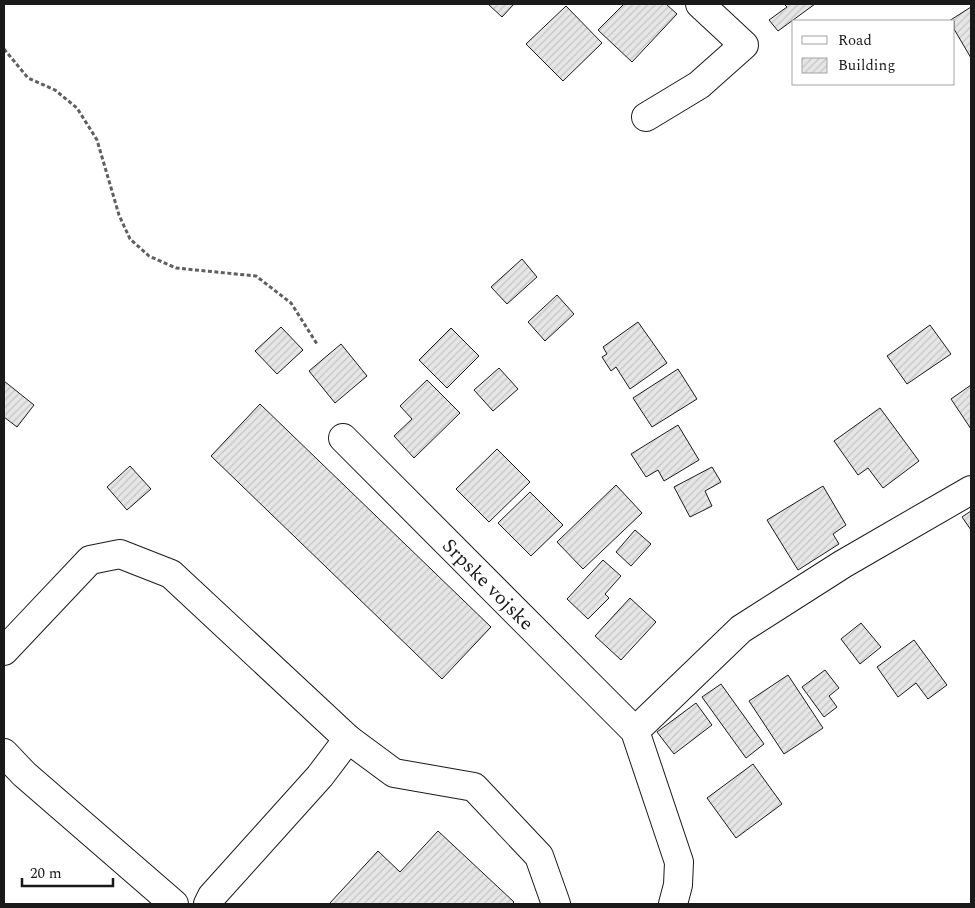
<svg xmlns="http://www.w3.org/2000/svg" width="975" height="908" font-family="Spectral,serif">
  <defs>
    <pattern id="building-hatch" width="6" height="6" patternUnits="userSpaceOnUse" patternTransform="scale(1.25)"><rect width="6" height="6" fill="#e6e6e6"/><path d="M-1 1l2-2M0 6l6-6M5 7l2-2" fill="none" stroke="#c5c5c5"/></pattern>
  </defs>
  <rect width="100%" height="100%" fill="#fff"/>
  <g fill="url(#building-hatch)" stroke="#1a1a1a">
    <polygon points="488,4 514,4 502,17"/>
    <polygon points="624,4 666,4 677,14 632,62 598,30"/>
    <polygon points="784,4 815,4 778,31 769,20 787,7"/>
    <polygon points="566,6 602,43 563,81 526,44"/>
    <polygon points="971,7 971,58 954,29 954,21 949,21"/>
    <polygon points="522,259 537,277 507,304 491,287"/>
    <polygon points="557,295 574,314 545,341 528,322"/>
    <polygon points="638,322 667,363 630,389 616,367 611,371 602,357 607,354 603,347"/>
    <polygon points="930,325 951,354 907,384 887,356"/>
    <polygon points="281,327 303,350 277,374 255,351"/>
    <polygon points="451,328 479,356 447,388 419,360"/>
    <polygon points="341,344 367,376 335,403 309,371"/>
    <polygon points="499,368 518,389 493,411 474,390"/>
    <polygon points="678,369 697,399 652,427 633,398"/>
    <polygon points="427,380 460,413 414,458 394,436 412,419 400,406"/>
    <polygon points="4,381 34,405 17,427 4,417"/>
    <polygon points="971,385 971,429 951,399"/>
    <polygon points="260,404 491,627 442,679 211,456"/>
    <polygon points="880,408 919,461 883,488 868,468 858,475 834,441"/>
    <polygon points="678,425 699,460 664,481 658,470 646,477 631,454"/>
    <polygon points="497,449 530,482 489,522 456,489"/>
    <polygon points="130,466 151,489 127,510 107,487"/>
    <polygon points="712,467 721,482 705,491 712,506 690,517 674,487"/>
    <polygon points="616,485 642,513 583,569 557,542"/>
    <polygon points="823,486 846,525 833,534 839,544 798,570 767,520"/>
    <polygon points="530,492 563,525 531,556 498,523"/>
    <polygon points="971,511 971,530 962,517"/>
    <polygon points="635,530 651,544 631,566 616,552"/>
    <polygon points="603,560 621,576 605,594 609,598 588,619 567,599"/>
    <polygon points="630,598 656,622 621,660 595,636"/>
    <polygon points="861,623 881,647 860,664 841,639"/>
    <polygon points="914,640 947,685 928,699 916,683 898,697 877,667"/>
    <polygon points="825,670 839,688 829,696 837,707 824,717 802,687"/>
    <polygon points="788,675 823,728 784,754 749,701"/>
    <polygon points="721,684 764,744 746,758 702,697"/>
    <polygon points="696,703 712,725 674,754 657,732"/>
    <polygon points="753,764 782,804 736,838 707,798"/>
    <polygon points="438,831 514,902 512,904 329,904 378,851 400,872"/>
  </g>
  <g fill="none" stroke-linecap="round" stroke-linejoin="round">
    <defs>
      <g id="minor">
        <polyline points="646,117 699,85 744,45 700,4"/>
        <path id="s1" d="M343 438 635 731 679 862 678 885 673 904"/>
        <polyline points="4,651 90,560 120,554 171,574 348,739 394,773 474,787 539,856 556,904"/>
        <polyline points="635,731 741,629 843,564 971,490"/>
        <polyline points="4,753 24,774 174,904"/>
        <polyline points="208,904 212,896 320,776 348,739"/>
      </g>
    </defs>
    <use href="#minor" stroke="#1a1a1a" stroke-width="30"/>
    <polyline stroke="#5f5f5f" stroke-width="3" stroke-dasharray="4 2.5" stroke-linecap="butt" points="4,49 28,78 55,90 77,108 97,140 119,215 130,239 149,256 176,268 256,276 291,303 317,344"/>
    <use href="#minor" stroke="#fff" stroke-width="28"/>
  </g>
  <g text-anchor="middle" stroke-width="4" stroke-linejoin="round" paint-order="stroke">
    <g font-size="20" fill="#1a1a1a" stroke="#fff">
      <text dy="7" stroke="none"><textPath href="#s1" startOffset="206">Srpske vojske</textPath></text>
    </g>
  </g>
  <rect width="975" height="908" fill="none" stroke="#1a1a1a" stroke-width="10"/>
  <rect x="792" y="20" width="162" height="65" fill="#ffffff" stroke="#a3a3a3"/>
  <rect x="802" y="36" width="25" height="8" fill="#ffffff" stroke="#a3a3a3"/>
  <text x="838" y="45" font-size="15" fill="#1a1a1a">Road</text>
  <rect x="802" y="58" width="25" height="15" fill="url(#building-hatch)" stroke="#a3a3a3"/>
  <text x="838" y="70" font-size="15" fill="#1a1a1a">Building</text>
  <path d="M22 878v8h91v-8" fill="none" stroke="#1a1a1a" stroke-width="2.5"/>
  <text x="30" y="878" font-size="15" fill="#1a1a1a" stroke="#ffffff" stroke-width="4" paint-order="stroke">20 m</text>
</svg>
